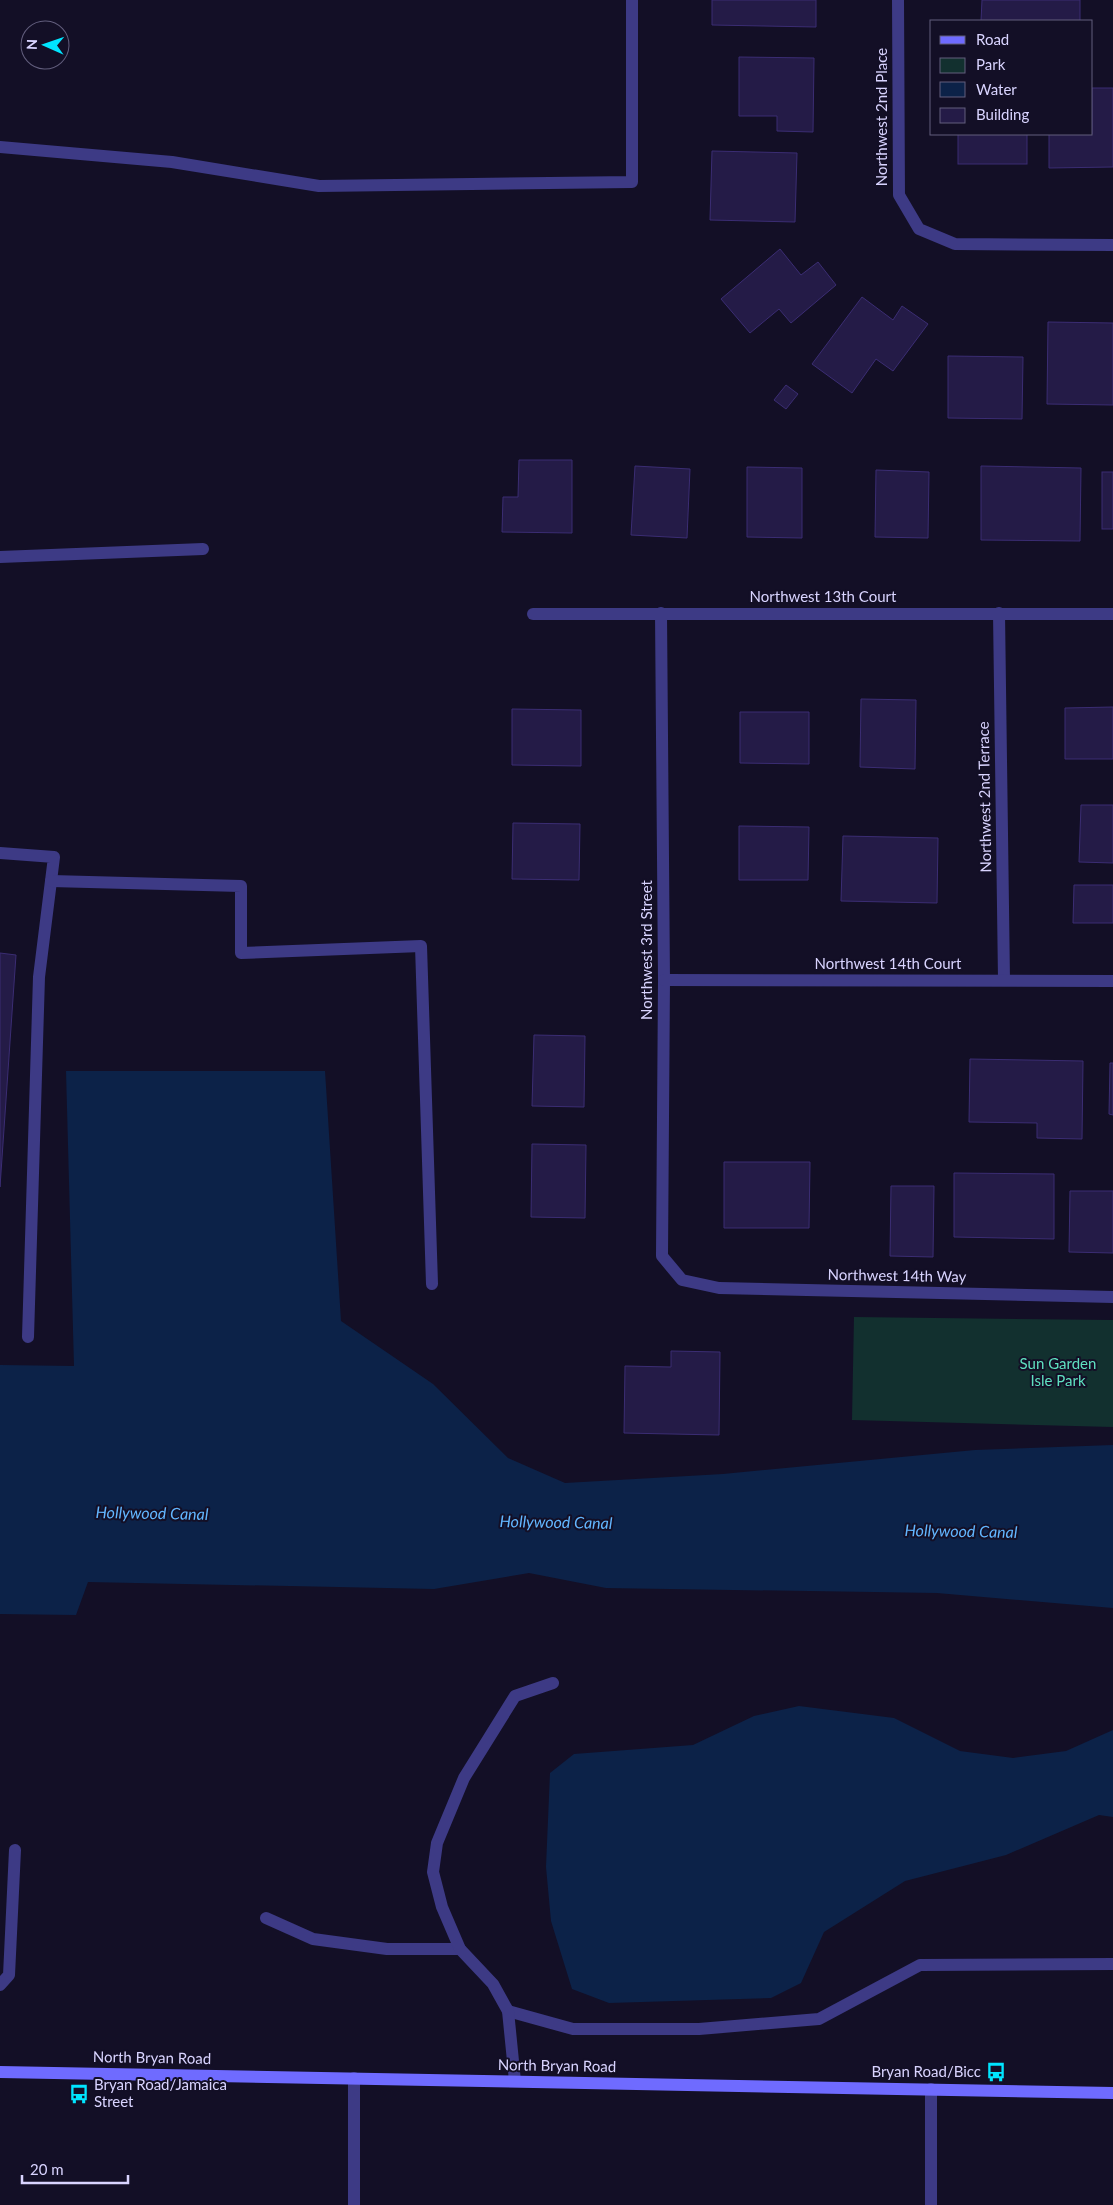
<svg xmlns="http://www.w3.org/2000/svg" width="1113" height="2205" font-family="Lato,sans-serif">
  <rect width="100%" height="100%" fill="#130f26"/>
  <polygon fill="#12302f" points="854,1317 1113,1320 1113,1427 852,1420"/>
  <g fill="#0c2248">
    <polygon points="66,1071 325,1071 341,1321 433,1384 508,1458 565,1483 723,1474 975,1450 1113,1445 1113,1608 937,1593 606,1588 529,1573 434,1589 88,1582 76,1615 0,1614 0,1365 74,1366"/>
    <polygon points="799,1706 894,1718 960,1751 1013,1758 1066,1751 1113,1730 1113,1817 1099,1815 1006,1855 905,1881 824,1932 801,1983 771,1998 609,2003 572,1989 551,1921 546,1867 550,1773 574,1754 693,1745 754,1716"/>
  </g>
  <g fill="#241b47" stroke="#3b2d73">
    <polygon points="712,0 816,0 816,27 712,25"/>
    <polygon points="982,0 1080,0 1080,21 981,21"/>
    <polygon points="739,57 814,58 813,132 777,131 777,116 739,116"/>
    <polygon points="1092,88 1113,88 1113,167 1049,168 1049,134 1092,134"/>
    <rect x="958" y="134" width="69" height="30"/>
    <polygon points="712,151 797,153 795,222 710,220"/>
    <polygon points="780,249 801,275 818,262 836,285 791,323 779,309 750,333 721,299"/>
    <polygon points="862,297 893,320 902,306 928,324 893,371 876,359 852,393 812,364"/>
    <polygon points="1048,322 1113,323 1113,405 1047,404"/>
    <polygon points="948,356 1023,357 1022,419 948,418"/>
    <polygon points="786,385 798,394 786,409 774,400"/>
    <polygon points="519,460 572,460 572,533 502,532 503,497 518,497"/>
    <polygon points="635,466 690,469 687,538 631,535"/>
    <polygon points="981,466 1081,468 1080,541 981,540"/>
    <polygon points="747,467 802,468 802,538 747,537"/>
    <polygon points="876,470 929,472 928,538 875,537"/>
    <rect x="1102" y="472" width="11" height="57"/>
    <polygon points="861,699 916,700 915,769 860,767"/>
    <polygon points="1113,707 1113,759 1065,759 1065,708"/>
    <polygon points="512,709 581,710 581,766 512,765"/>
    <polygon points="740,712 809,712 809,764 740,763"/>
    <polygon points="1081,805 1113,805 1113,863 1079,862"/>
    <polygon points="513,823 580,824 579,880 512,879"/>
    <polygon points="739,826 809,827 808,880 739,880"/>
    <polygon points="843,836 938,838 937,903 841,901"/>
    <polygon points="1074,885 1113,885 1113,923 1073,923"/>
    <polygon points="0,953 16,955 0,1187"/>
    <polygon points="534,1035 585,1036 584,1107 532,1106"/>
    <polygon points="970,1059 1083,1061 1082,1139 1037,1138 1037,1123 969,1122"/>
    <polygon points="1110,1063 1113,1063 1113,1115 1109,1114"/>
    <polygon points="532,1144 586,1145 585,1218 531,1217"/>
    <polygon points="724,1162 810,1162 809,1228 724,1228"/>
    <polygon points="954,1173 1054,1174 1054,1239 954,1237"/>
    <polygon points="891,1186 934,1186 933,1257 890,1256"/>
    <polygon points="1070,1191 1113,1191 1113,1253 1069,1252"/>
    <polygon points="671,1351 720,1352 719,1435 624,1433 625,1366 671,1367"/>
  </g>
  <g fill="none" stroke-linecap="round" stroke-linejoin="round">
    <g stroke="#3d3a85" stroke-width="12">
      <polyline points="0,147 172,162 319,186 632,182 632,0"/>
      <polyline points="0,557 203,549"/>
      <polyline points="0,853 54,857 39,977 28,1337"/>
      <polyline points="51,881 241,886 241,953 421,946 432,1284"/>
      <polyline points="266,1918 313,1939 387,1949 460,1949"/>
      <polyline points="0,1985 9,1975 15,1850"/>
      <polyline points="508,2011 573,2029 699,2029 819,2019 920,1965 1113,1964"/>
      <polyline points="515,2081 508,2011 493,1984 460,1949 442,1907 433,1872 437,1843 464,1778 515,1696 553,1683"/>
      <polyline points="931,2089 931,2205"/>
      <polyline points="354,2205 354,2078"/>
    </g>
    <g stroke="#3d3a85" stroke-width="12">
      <polyline points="898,0 899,195 919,229 955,244 1113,245"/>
      <polyline points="661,613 664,980 662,1256 682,1280 719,1288 1113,1297"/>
      <polyline points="999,613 1004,980"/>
      <polyline points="533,614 1113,614"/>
      <polyline points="664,980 1113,981"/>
    </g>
    <polyline stroke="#6f6bff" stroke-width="12" points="0,2072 1113,2093"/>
  </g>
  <defs>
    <symbol id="bus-bare" viewBox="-9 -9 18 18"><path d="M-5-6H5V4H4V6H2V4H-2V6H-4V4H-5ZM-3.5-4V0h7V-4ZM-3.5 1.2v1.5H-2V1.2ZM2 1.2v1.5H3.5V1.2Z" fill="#00e5ff" stroke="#130f26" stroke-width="2.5" paint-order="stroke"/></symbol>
  </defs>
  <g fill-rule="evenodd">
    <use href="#bus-bare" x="982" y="2058" width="28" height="28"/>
    <use href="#bus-bare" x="65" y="2080" width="28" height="28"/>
  </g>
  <g text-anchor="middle" stroke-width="4" stroke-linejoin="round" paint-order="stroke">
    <g font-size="15" fill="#d9d4ff" stroke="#130f26">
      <text transform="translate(882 117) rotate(-90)" y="5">Northwest 2nd Place</text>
      <text x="823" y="602">Northwest 13th Court</text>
      <text transform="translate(985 797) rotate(-91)" y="5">Northwest 2nd Terrace</text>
      <text transform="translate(647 950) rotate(-90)" y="5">Northwest 3rd Street</text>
      <text x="888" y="969">Northwest 14th Court</text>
      <text transform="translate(897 1276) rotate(1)" y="5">Northwest 14th Way</text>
      <text transform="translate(152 2058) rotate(1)" y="5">North Bryan Road</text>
      <text transform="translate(557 2066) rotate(1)" y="5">North Bryan Road</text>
    </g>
    <g font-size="15" fill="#5fe0c0" stroke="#130f26">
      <text x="1058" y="1369">Sun Garden<tspan x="1058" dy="17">Isle Park</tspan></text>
    </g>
    <g font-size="15" fill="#d9d4ff" stroke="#130f26" text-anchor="end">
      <text x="981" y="2077">Bryan Road/Bicc</text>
      <text x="94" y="2090" text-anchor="start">Bryan Road/Jamaica<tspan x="94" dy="17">Street</tspan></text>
    </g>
    <g font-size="16" font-style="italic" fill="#62b6ff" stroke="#130f26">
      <text transform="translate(152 1513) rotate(1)" y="6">Hollywood Canal</text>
      <text transform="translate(556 1522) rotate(1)" y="6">Hollywood Canal</text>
      <text transform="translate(961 1531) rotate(1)" y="6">Hollywood Canal</text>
    </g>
  </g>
  <rect x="930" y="20" width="162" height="115" fill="#130f26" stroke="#625e7d"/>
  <rect x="940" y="36" width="25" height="8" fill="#6f6bff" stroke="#625e7d"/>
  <text x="976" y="45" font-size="15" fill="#d9d4ff">Road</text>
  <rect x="940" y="58" width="25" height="15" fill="#12302f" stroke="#625e7d"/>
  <text x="976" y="70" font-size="15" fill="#d9d4ff">Park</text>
  <rect x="940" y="82" width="25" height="15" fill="#0c2248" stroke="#625e7d"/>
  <text x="976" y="95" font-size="15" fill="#d9d4ff">Water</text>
  <rect x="940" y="108" width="25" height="15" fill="#241b47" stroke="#625e7d"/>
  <text x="976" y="120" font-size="15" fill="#d9d4ff">Building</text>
  <g transform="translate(45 45) rotate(272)"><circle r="24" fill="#130f26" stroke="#625e7d"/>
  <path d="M0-4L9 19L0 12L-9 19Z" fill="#00e5ff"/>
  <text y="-8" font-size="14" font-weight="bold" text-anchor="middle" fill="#d9d4ff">N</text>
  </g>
  <path d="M22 2175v8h106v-8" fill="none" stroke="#d9d4ff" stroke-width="2.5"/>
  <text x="30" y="2175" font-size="15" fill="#d9d4ff" stroke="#130f26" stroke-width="4" paint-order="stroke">20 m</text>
</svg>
